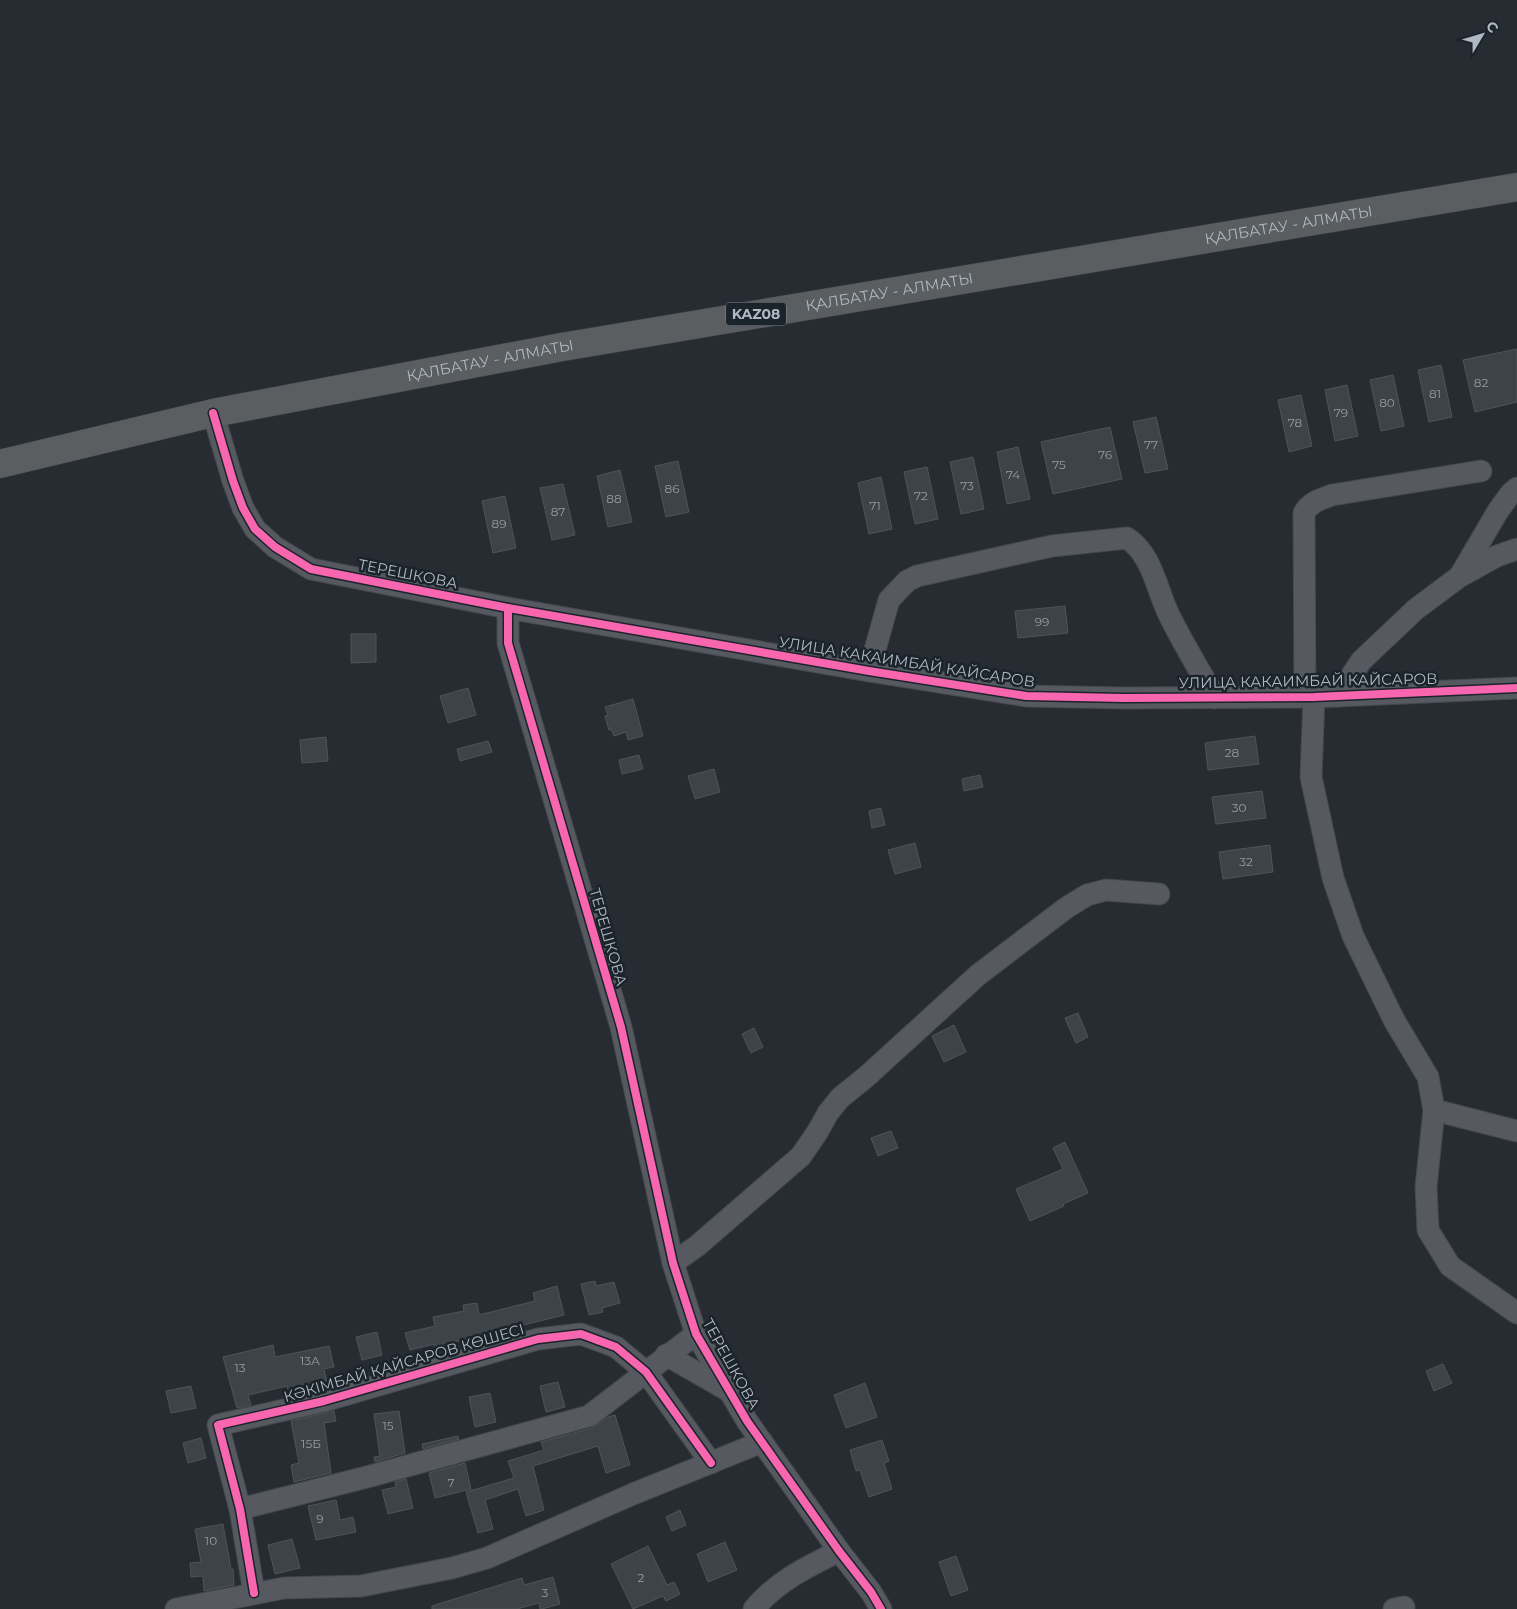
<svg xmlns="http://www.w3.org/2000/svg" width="1517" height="1609" font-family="Montserrat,sans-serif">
  <rect width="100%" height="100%" fill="#262c32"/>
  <g fill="#3e4348" stroke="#4e5459">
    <polygon points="1517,349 1517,402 1475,412 1463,360"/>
    <polygon points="1441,365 1452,417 1429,422 1418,370"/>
    <polygon points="1393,375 1404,426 1381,431 1370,380"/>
    <polygon points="1347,385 1358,436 1335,441 1325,390"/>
    <polygon points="1301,395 1312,446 1289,452 1278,400"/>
    <polygon points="1156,417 1168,469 1145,473 1133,422"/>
    <polygon points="1110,427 1122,479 1053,494 1041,442"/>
    <polygon points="1018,447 1030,499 1007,504 997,452"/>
    <polygon points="973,457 984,509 961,514 950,462"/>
    <polygon points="678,461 689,512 666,517 655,466"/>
    <polygon points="927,467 938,519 915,524 904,472"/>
    <polygon points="620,470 632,522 608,527 597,476"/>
    <polygon points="881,477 892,529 869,534 858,483"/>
    <polygon points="563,484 575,535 552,540 540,488"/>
    <polygon points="505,496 516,548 493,553 482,501"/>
    <polygon points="1065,606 1068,633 1018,638 1015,611"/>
    <polygon points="351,634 376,634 376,662 351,663"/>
    <polygon points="468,688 476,715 448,723 440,696"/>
    <polygon points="633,699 643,736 628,740 626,732 614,736 612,730 609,730 605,716 608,715 605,707"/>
    <polygon points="1255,736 1259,764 1208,770 1205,743"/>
    <polygon points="326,737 328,761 302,763 300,740"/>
    <polygon points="488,741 492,752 460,761 457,749"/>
    <polygon points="639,755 643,769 622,774 619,760"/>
    <polygon points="714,769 720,792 695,799 688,776"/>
    <polygon points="980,775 983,787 964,791 962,779"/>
    <polygon points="1262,791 1266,818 1216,824 1212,797"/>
    <polygon points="881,808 885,825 872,828 869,811"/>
    <polygon points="915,843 921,867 895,874 888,850"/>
    <polygon points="1270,845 1273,872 1223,879 1219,852"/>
    <polygon points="1078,1013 1088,1037 1076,1043 1065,1018"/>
    <polygon points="954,1025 966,1052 944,1062 932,1036"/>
    <polygon points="754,1028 763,1047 751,1053 742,1034"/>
    <polygon points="891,1131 898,1148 878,1156 871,1138"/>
    <polygon points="1065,1142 1088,1193 1063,1204 1064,1206 1030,1221 1016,1189 1063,1169 1053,1148"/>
    <polygon points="595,1281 596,1286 614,1282 620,1303 602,1308 603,1312 589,1315 581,1284"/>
    <polygon points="557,1286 564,1315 483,1335 484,1339 470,1342 469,1339 434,1346 434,1344 410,1350 405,1333 435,1326 433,1317 464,1311 463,1305 477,1303 479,1315 535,1301 533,1293"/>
    <polygon points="377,1332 382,1355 362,1360 356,1337"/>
    <polygon points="273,1345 275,1357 329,1346 334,1367 324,1369 328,1387 290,1396 287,1386 248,1395 251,1405 237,1408 223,1357"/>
    <polygon points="1443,1364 1452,1383 1434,1391 1426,1371"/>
    <polygon points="558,1382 565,1407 546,1412 540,1386"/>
    <polygon points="865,1383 877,1417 846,1428 834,1395"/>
    <polygon points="191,1386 196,1408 171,1413 166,1391"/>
    <polygon points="490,1393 496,1422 475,1427 469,1397"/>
    <polygon points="334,1411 336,1421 324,1423 331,1473 294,1482 291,1465 299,1463 291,1421"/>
    <polygon points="399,1411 405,1453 375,1462 374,1457 380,1456 374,1414"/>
    <polygon points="615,1415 630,1465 606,1473 598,1446 533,1466 544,1510 526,1516 518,1489 485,1500 493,1529 478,1533 466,1492 514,1478 508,1461 544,1450 541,1442 592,1428 608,1417"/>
    <polygon points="458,1436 459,1439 423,1449 422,1444"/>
    <polygon points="201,1438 206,1458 188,1463 183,1443"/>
    <polygon points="882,1440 889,1461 884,1463 892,1489 869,1497 860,1470 856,1471 850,1450"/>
    <polygon points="465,1463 471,1489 435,1498 429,1473"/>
    <polygon points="406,1479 413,1508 388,1514 382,1490 396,1487 395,1482"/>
    <polygon points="336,1500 340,1520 353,1517 356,1532 316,1540 308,1506"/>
    <polygon points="680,1510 686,1525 672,1531 666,1517"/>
    <polygon points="223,1524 231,1569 233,1569 234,1585 204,1591 203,1576 191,1577 190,1563 201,1562 195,1529"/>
    <polygon points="292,1539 300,1568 275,1574 268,1545"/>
    <polygon points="725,1542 737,1570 708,1582 697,1554"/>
    <polygon points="648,1546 667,1585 674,1582 680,1594 666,1601 663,1596 633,1609 611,1564"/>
    <polygon points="956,1556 968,1590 951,1596 939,1562"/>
    <polygon points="553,1577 560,1604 542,1609 540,1609 539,1603 517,1609 432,1609 432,1606 522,1578 524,1585"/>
  </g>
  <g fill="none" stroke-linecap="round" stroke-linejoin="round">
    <defs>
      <g id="minor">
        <polyline points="213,413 233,481 243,508 255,529 275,547 311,569 508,608 869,671 1026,696 1123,698 1314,697 1517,688"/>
        <polyline points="1461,574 1498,511 1511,493 1517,488"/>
        <polyline points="508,608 508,643 621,1027 673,1263 696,1334 747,1421 839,1551 871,1592 881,1609"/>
        <path d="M869 671 889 600 907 581 917 576 1052 546 1127 538C1153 555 1157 592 1170 617 1184 645 1200 671 1215 698"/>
        <polyline points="1338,696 1361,661 1416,609 1459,577 1497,556 1517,549"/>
        <path d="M1305 697 1304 513C1310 502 1321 499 1332 495L1481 471"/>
        <polyline points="1314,697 1311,777 1333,878 1353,936 1394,1020 1428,1077 1434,1110 1426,1187 1428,1230 1450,1266 1517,1313"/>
        <polyline points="1434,1110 1517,1131"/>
        <polyline points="673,1263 697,1246 801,1156 818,1131 828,1113 840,1098 866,1077 978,975 1066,908 1087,895 1106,890 1159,894"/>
        <polyline points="666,1355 729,1391"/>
        <polyline points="240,1509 367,1477 589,1416 696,1334"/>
        <polyline points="254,1593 240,1509 218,1425 324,1401 538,1339 581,1334 616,1347 646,1372 711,1463"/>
        <polyline points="176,1609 284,1588 361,1586 452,1568 487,1558 633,1494 762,1442"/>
        <path d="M754 1609C777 1581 807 1567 839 1551"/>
        <polyline points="1394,1609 1404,1607"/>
      </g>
      <g id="highway">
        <path id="s1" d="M0 464 213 413 562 347 1517 187"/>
      </g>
    </defs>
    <use href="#minor" stroke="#44484d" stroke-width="23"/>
    <use href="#highway" stroke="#43484d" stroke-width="29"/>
    <use href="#minor" stroke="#565a60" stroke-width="21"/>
    <use href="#highway" stroke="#5a5e61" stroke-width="28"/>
    <defs>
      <g id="cycleway">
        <polyline points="213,413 233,481 243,508 255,529 275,547 311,569 508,608 869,671 1026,696 1123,698 1314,697 1517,688"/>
        <polyline points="508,608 508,643 621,1027 673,1263 696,1334 747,1421 839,1551 871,1592 881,1609"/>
        <polyline points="254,1593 240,1509 218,1425 324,1401 538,1339 581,1334 616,1347 646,1372 711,1463"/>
      </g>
    </defs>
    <use href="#cycleway" stroke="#1b232b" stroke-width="11"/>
    <use href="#cycleway" stroke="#f766af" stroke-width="8"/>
  </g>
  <g text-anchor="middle" stroke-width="5" stroke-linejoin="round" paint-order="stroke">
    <g font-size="12" fill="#949ca4">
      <text x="1481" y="387">82</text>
      <text x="1435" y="398">81</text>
      <text x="1387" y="407">80</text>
      <text x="1341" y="417">79</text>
      <text x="1295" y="427">78</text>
      <text x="1151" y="449">77</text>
      <text x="1105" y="459">76</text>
      <text x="1059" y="469">75</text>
      <text x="1013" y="479">74</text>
      <text x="967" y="490">73</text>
      <text x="672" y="493">86</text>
      <text x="921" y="500">72</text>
      <text x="614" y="503">88</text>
      <text x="875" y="510">71</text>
      <text x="558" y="516">87</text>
      <text x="499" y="528">89</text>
      <text x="1042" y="626">99</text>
      <text x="1232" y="757">28</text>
      <text x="1239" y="812">30</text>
      <text x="1246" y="866">32</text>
      <text x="310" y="1365">13А</text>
      <text x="240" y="1372">13</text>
      <text x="388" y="1430">15</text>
      <text x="311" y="1448">15Б</text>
      <text x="451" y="1487">7</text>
      <text x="320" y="1523">9</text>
      <text x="211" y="1545">10</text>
      <text x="641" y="1582">2</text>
      <text x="545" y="1597">3</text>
    </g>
    <rect fill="#1b232b" stroke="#838c95" stroke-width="1" x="726" y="302.5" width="60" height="23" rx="4"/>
    <g font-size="14" font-weight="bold" fill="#b0b9c3">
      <text x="756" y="319">KAZ08</text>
    </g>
    <g font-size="15" fill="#b0b9c3" stroke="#1b232b">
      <text dy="5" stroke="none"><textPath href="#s1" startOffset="1311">ҚАЛБАТАУ - АЛМАТЫ</textPath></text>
      <text dy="5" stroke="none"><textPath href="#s1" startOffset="906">ҚАЛБАТАУ - АЛМАТЫ</textPath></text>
      <text dy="5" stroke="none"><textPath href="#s1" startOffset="501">ҚАЛБАТАУ - АЛМАТЫ</textPath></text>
      <text transform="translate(408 574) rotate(11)" y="5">ТЕРЕШКОВА</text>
      <text transform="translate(907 662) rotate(9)" y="5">УЛИЦА КАКАИМБАЙ КАЙСАРОВ</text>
      <text transform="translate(1308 681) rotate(-1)" y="5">УЛИЦА КАКАИМБАЙ КАЙСАРОВ</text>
      <text transform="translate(608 937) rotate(74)" y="5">ТЕРЕШКОВА</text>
      <text transform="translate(404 1363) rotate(-16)" y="5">КӘКІМБАЙ ҚАЙСАРОВ КӨШЕСІ</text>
      <text transform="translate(731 1364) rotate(61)" y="5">ТЕРЕШКОВА</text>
    </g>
  </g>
  <g transform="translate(1482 35) rotate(52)" stroke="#1b232b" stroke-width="4" paint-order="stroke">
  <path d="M0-4L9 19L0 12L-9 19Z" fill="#b0b9c3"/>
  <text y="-8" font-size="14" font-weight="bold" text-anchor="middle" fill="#b0b9c3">С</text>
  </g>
</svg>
